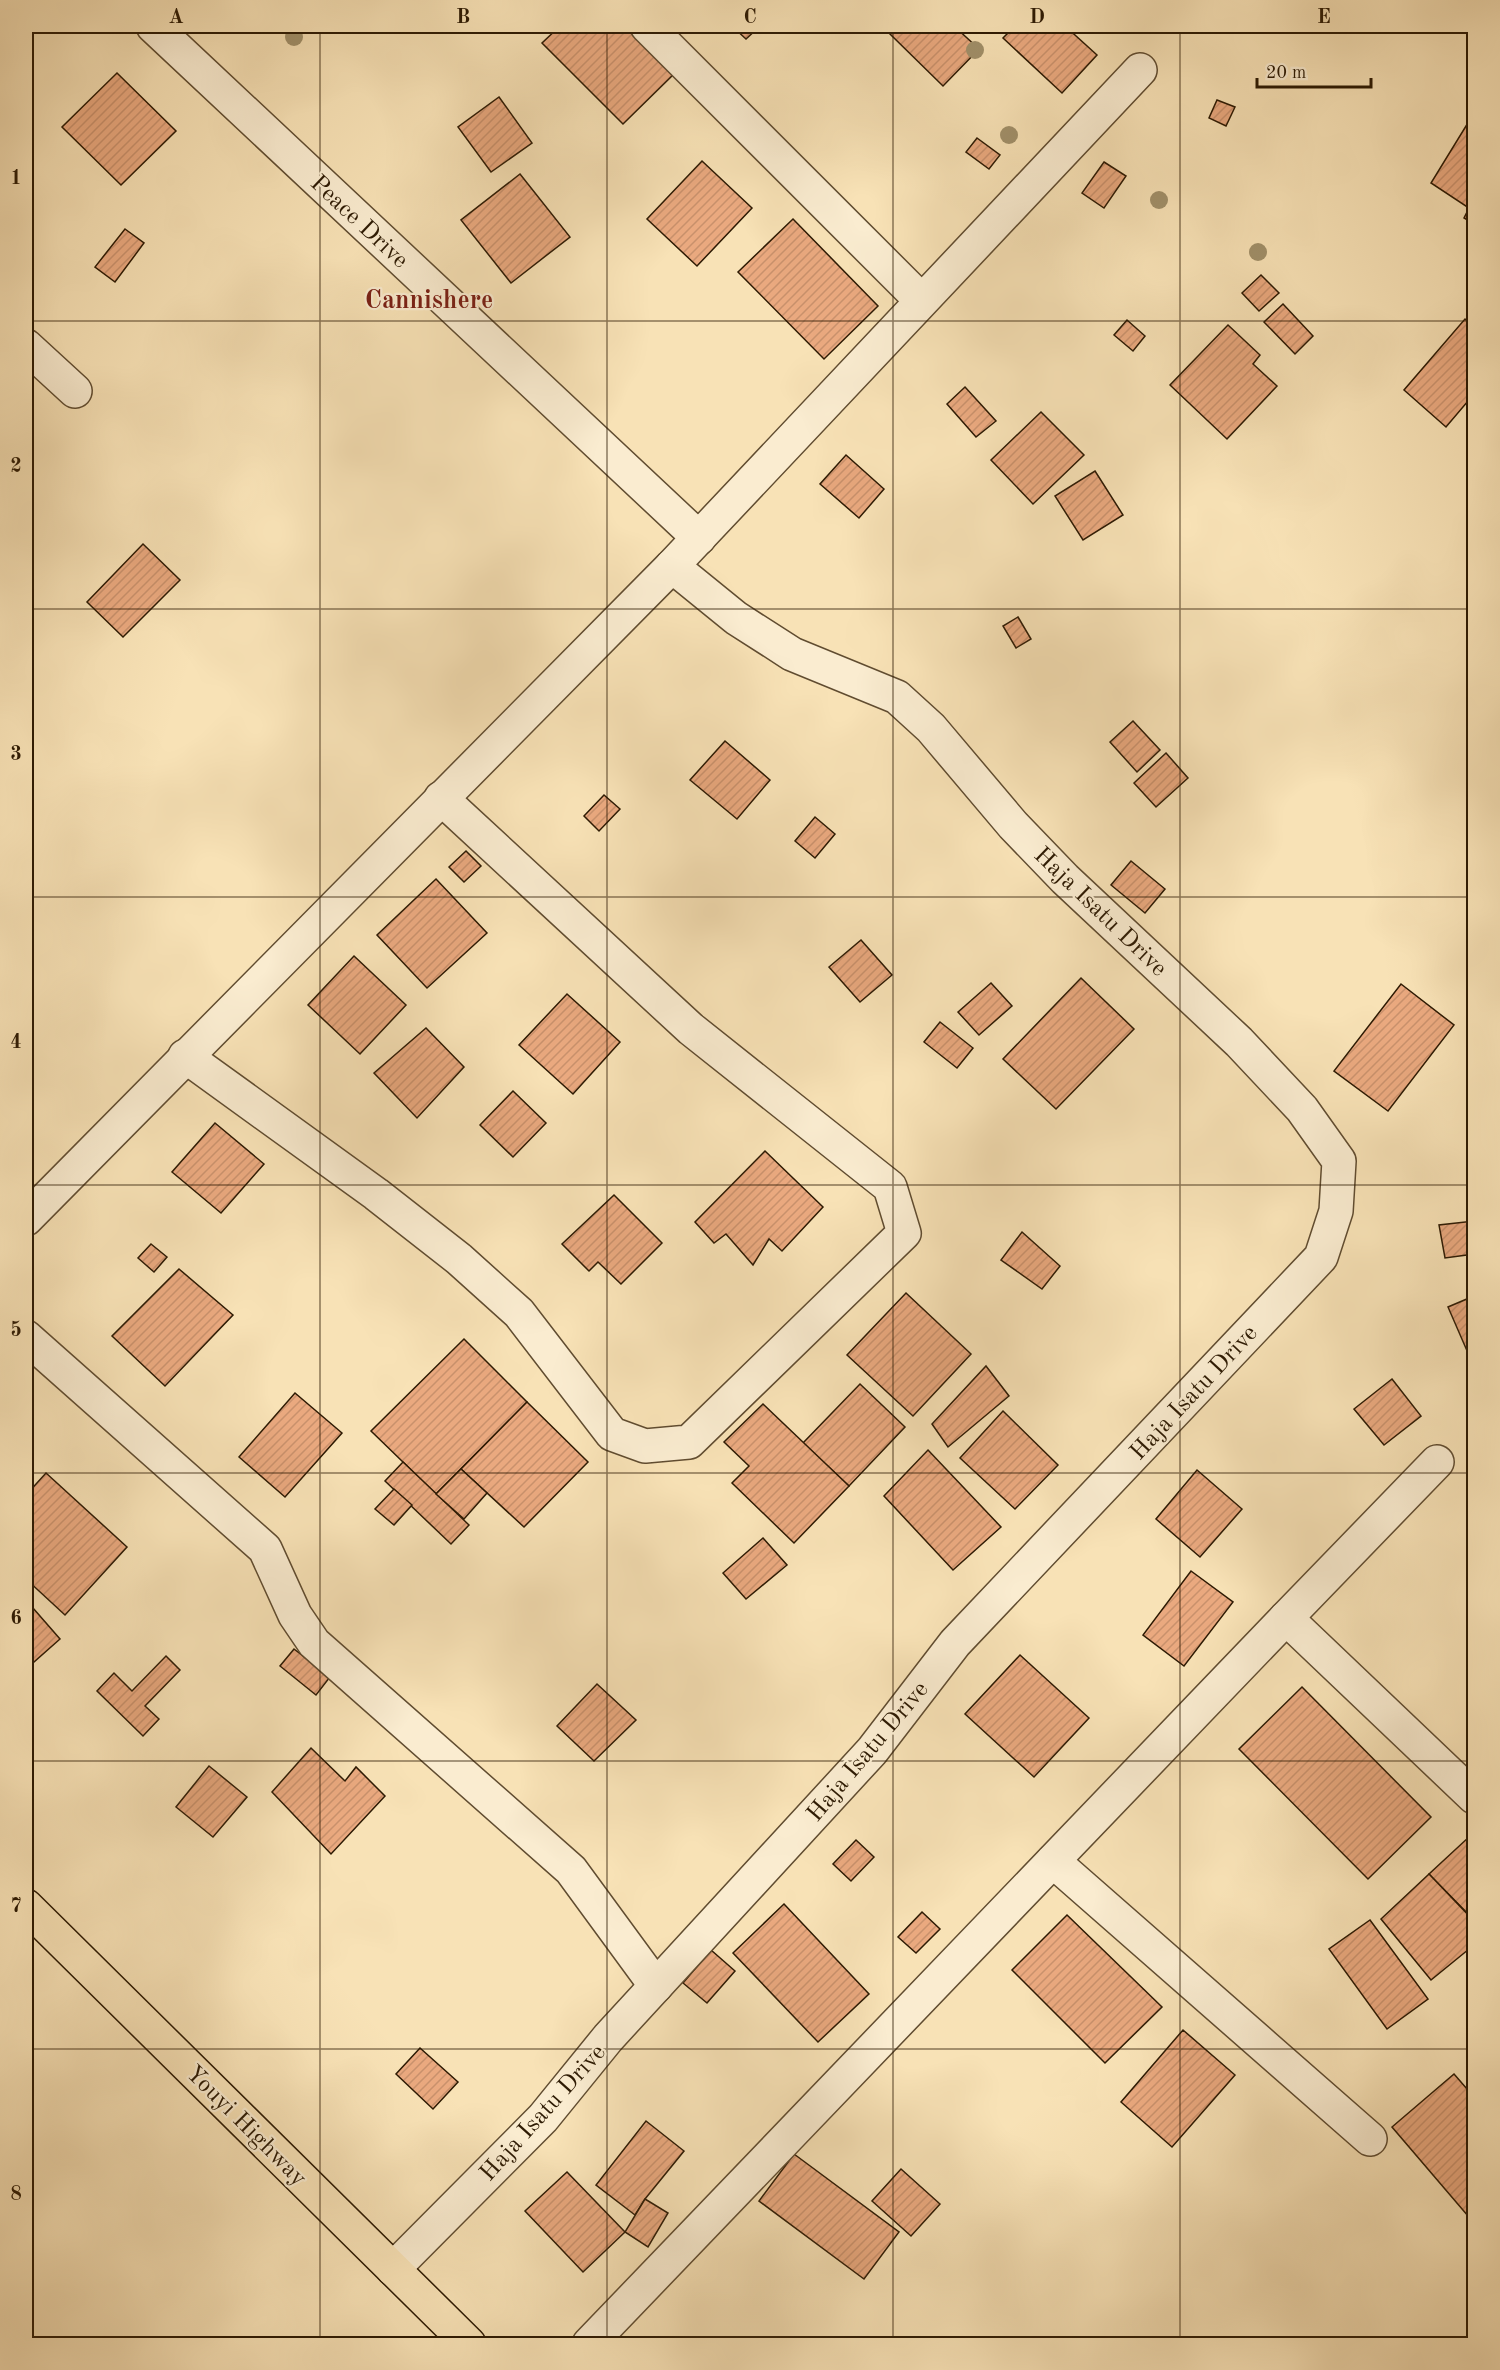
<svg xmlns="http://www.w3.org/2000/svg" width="1500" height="2370" font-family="'Old Standard TT',serif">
  <defs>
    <pattern id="building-hatch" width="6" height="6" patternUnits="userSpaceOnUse" patternTransform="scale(1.5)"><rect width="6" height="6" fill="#eaa97f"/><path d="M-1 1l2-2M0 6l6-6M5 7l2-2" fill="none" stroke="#c9916c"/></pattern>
  </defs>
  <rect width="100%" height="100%" fill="#f8e2b6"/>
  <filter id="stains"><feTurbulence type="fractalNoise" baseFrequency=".00333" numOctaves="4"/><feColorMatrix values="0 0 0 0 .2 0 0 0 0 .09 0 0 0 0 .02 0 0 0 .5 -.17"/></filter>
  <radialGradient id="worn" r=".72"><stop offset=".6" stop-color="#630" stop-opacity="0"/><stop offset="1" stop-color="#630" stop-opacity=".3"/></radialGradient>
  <g fill="url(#building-hatch)" stroke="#2d1a03" stroke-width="1.5">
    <polygon points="560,26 629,26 676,72 623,124 542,43"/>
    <polygon points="732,26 760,26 746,39"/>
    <polygon points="899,26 954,26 979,49 943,86 890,34"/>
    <polygon points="1015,26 1065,26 1097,55 1062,93 1003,38"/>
    <polygon points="117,73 176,131 121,185 62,127"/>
    <polygon points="499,97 532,143 491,172 458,127"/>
    <polygon points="1217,100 1235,107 1226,126 1209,118"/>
    <polygon points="1474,113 1474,224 1464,218 1469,208 1431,183"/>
    <polygon points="977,138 1000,155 989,169 966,152"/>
    <polygon points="702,161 752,208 697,266 647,219"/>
    <polygon points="1104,162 1126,176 1104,208 1082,193"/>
    <polygon points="520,174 570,237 511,283 461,220"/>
    <polygon points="793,219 878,306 824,359 738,272"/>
    <polygon points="125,229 144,243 115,282 95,267"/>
    <polygon points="1261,275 1279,293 1259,311 1242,293"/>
    <polygon points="1283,304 1313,336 1295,354 1264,322"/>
    <polygon points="1465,319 1474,328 1474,394 1446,427 1404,390"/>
    <polygon points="1127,320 1145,336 1133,351 1114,335"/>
    <polygon points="1228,325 1260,355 1253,364 1277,386 1227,439 1170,385"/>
    <polygon points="965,387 996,421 976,437 947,404"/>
    <polygon points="1041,412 1084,455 1033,504 991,460"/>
    <polygon points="846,455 884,489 859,518 820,484"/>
    <polygon points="1095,471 1123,515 1083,540 1055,496"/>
    <polygon points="143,544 180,580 123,637 87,602"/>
    <polygon points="1018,617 1031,639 1016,648 1003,626"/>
    <polygon points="1133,721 1160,750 1137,772 1110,742"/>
    <polygon points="725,741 770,780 737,819 690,780"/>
    <polygon points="1166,753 1188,778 1156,807 1134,783"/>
    <polygon points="604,795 620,809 599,831 584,816"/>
    <polygon points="815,817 835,834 815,858 795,841"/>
    <polygon points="466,851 481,866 464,882 449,867"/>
    <polygon points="1131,861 1165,889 1145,913 1111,885"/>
    <polygon points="436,879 487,933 427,988 377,935"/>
    <polygon points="861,940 892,975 860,1002 829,967"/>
    <polygon points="354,956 406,1005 360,1054 308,1005"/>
    <polygon points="1081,978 1134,1029 1056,1109 1003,1059"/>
    <polygon points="991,983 1012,1006 979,1035 958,1012"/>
    <polygon points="1401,984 1454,1025 1388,1111 1334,1071"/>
    <polygon points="567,994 620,1042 573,1094 519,1045"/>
    <polygon points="940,1022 973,1048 957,1068 924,1042"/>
    <polygon points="426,1028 464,1067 417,1118 374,1073"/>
    <polygon points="513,1091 546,1123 513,1157 480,1125"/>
    <polygon points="215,1123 264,1164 221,1213 172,1172"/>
    <polygon points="765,1151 823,1207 782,1251 769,1239 753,1265 726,1234 714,1243 695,1222"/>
    <polygon points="614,1195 662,1243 621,1284 598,1262 589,1271 562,1244"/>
    <polygon points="1474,1221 1474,1254 1445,1258 1439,1225"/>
    <polygon points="1022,1232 1060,1266 1042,1289 1001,1260"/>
    <polygon points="151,1244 167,1257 154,1272 138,1258"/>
    <polygon points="179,1269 233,1315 165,1386 112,1336"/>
    <polygon points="906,1293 971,1354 913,1416 847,1355"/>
    <polygon points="1474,1296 1474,1358 1471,1360 1448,1307"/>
    <polygon points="464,1339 527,1402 436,1494 371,1431"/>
    <polygon points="986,1366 1009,1396 948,1447 932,1424"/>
    <polygon points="1392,1379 1421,1416 1384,1445 1354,1409"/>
    <polygon points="860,1384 905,1427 849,1486 803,1443"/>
    <polygon points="295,1393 342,1433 285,1497 239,1457"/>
    <polygon points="527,1402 588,1462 524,1527 461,1469"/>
    <polygon points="763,1404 849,1486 794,1543 732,1483 749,1466 724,1442"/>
    <polygon points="1003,1411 1058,1465 1015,1509 960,1458"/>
    <polygon points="928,1450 1001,1527 953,1570 884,1496"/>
    <polygon points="403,1462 469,1525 451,1544 385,1481"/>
    <polygon points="461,1469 487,1493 464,1519 436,1494"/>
    <polygon points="1197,1470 1242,1509 1200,1557 1156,1519"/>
    <polygon points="46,1473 127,1547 65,1615 26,1579 26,1495"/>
    <polygon points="394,1489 412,1505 394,1525 375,1509"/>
    <polygon points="763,1538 787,1565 746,1599 723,1573"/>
    <polygon points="1191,1571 1233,1602 1184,1666 1143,1635"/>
    <polygon points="26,1600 60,1639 26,1669"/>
    <polygon points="294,1649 330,1677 316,1695 280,1666"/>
    <polygon points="1020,1655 1089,1718 1034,1777 965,1714"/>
    <polygon points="166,1656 180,1670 145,1706 159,1719 143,1736 97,1691 114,1673 132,1691"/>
    <polygon points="597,1684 636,1720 594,1761 557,1726"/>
    <polygon points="1302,1687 1431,1817 1368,1879 1239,1749"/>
    <polygon points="311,1748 345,1781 356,1767 385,1796 331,1854 272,1792"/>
    <polygon points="209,1766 247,1797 213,1837 176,1807"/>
    <polygon points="1470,1836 1474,1841 1474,1920 1429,1874"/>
    <polygon points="856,1840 874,1857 851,1881 833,1864"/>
    <polygon points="1429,1874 1474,1921 1474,1945 1431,1980 1381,1919"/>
    <polygon points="784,1904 869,1994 818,2042 733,1953"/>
    <polygon points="922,1912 940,1929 916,1953 898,1937"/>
    <polygon points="1067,1915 1162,2007 1105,2063 1012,1970"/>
    <polygon points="1370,1920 1428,1999 1387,2029 1329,1949"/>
    <polygon points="711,1950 735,1971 707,2003 683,1983"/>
    <polygon points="1183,2030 1235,2075 1172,2147 1121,2102"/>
    <polygon points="420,2048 458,2082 433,2109 396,2074"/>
    <polygon points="1454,2074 1474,2097 1474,2223 1392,2127"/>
    <polygon points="646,2121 684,2151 645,2199 635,2215 596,2185"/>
    <polygon points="794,2154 899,2232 864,2279 759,2201"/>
    <polygon points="901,2169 940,2204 911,2236 872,2201"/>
    <polygon points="567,2172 625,2232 583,2272 525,2211"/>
    <polygon points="645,2199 668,2213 648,2247 625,2232"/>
  </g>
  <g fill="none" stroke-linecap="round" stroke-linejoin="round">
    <defs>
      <g id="minor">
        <polyline points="153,26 699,538"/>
        <polyline points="647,26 921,300"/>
        <polyline points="26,346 75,391"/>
        <polyline points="185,1056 376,1194 459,1259 519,1313 612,1434 645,1446 689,1442 904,1233 890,1187 691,1029 441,798"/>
        <polyline points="26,1219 672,566 1140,70"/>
        <polyline points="26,1337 265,1549 295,1615 314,1643 571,1870 656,1986"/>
        <polyline points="1286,1618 1474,1797"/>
        <polyline points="1053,1861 1370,2139"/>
        <polyline points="393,2269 543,2118 608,2038 872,1751 955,1643 1321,1257 1336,1211 1339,1161 1302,1109 1239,1042 1065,879 1013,825 931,728 897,697 792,654 736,618 672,566"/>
        <polyline points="589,2344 1286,1618 1437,1462"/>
      </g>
      <polyline id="major" points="26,1906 469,2344"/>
    </defs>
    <use href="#minor" stroke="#604c30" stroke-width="36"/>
    <use href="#major" stroke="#2d1a03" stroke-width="36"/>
    <use href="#minor" stroke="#faecd0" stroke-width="33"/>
    <use href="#major" stroke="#f8e2b6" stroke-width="33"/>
  </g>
  <g fill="#a1906a">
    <circle cx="294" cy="37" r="9"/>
    <circle cx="975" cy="50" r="9"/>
    <circle cx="1009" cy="135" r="9"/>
    <circle cx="1159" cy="200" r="9"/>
    <circle cx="1258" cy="252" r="9"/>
  </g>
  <path fill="none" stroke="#2d1a03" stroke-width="1.5" stroke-opacity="0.55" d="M320 26V2344M607 26V2344M893 26V2344M1180 26V2344M26 321H1474M26 609H1474M26 897H1474M26 1185H1474M26 1473H1474M26 1761H1474M26 2049H1474"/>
  <g text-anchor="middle" stroke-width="4.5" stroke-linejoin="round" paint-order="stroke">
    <g font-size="24" fill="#2d1a03" stroke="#faecd0">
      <text transform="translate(360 221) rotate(43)" y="8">Peace Drive</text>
      <text transform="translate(1101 911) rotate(44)" y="8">Haja Isatu Drive</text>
      <text transform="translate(1193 1392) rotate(-47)" y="8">Haja Isatu Drive</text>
      <text transform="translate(867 1751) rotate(-50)" y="8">Haja Isatu Drive</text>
      <text transform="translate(542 2112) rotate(-48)" y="8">Haja Isatu Drive</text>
      <text transform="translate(247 2125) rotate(45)" y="8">Youyi Highway</text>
    </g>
    <g font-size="26" font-weight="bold" fill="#7a1f14" stroke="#faecd0">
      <text x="429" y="308">Cannishere</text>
    </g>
  </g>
  <rect width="1500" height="2370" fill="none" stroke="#f8e2b6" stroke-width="66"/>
  <path d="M1257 78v9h114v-9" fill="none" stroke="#2d1a03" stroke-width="3"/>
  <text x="1266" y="78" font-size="18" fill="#2d1a03" stroke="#faecd0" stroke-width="4.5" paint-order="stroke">20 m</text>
  <rect x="33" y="33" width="1434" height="2304" fill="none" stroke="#2d1a03" stroke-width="2"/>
  <g font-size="20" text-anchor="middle" font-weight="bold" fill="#2d1a03">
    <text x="176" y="23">A</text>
    <text x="463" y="23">B</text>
    <text x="750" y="23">C</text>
    <text x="1037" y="23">D</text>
    <text x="1324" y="23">E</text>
    <text x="16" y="184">1</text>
    <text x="16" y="472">2</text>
    <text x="16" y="760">3</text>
    <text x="16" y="1048">4</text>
    <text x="16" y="1336">5</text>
    <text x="16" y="1624">6</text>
    <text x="16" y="1912">7</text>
    <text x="16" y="2200">8</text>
  </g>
  <rect width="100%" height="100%" filter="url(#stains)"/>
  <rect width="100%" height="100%" fill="url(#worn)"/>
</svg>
